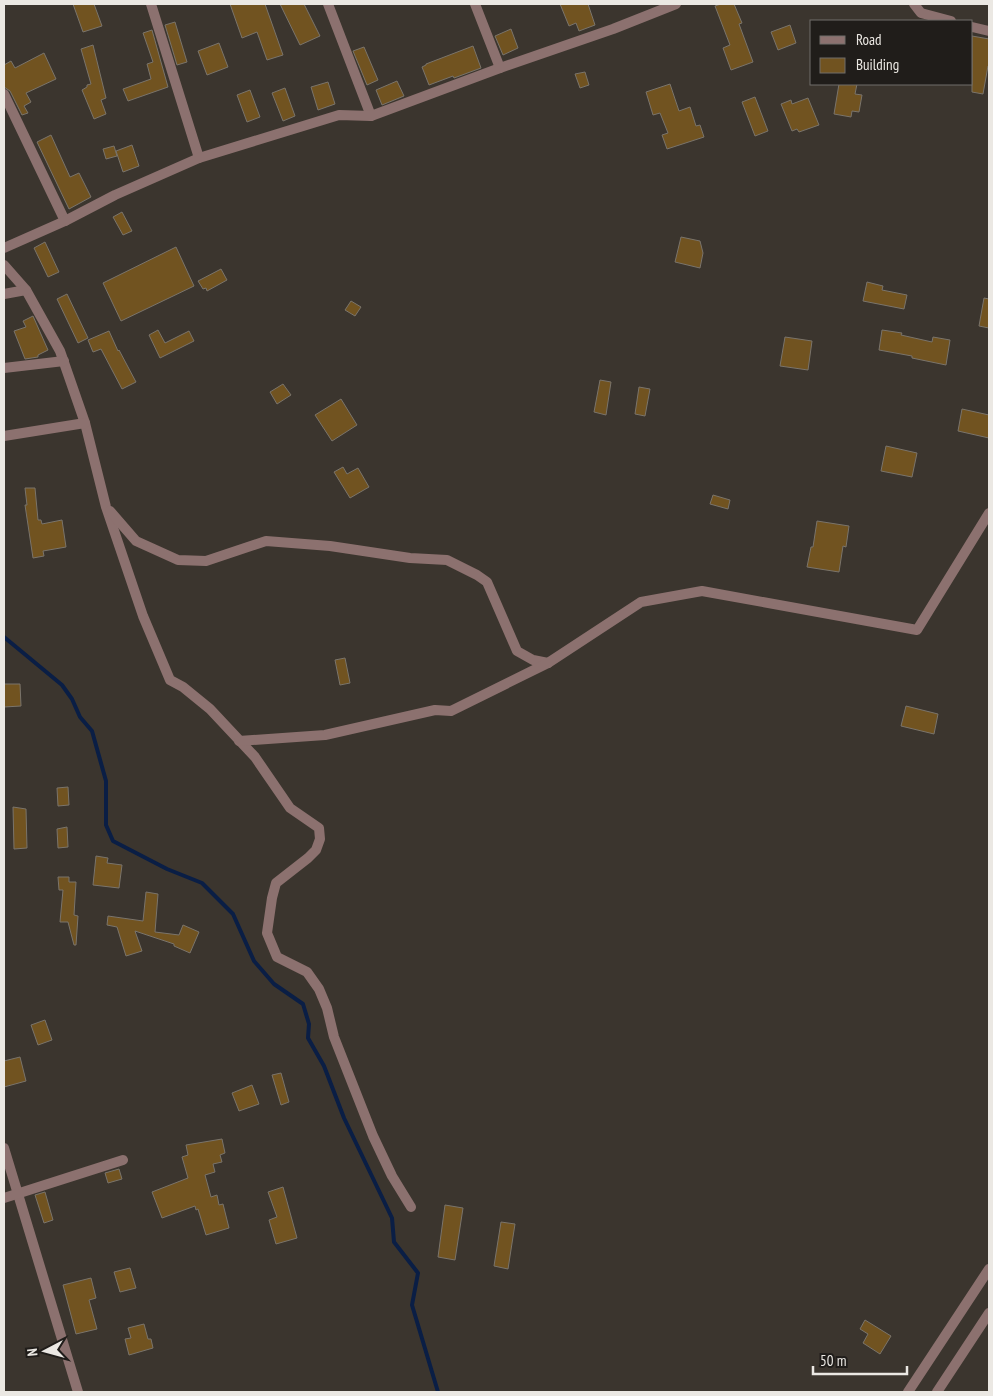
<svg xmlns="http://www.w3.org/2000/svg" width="993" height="1396" font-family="'PT Sans Narrow',sans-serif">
  <rect width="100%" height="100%" fill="#3b352e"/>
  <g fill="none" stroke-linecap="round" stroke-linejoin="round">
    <polyline stroke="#0a1e45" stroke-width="4" points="4,637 62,685 72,699 80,717 92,731 106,781 106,825 113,841 167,869 202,883 233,914 254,961 274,984 303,1004 309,1024 308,1038 324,1066 344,1118 392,1218 394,1242 418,1273 412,1305 438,1392"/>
  </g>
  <g fill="#715320" stroke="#7a746b">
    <polygon points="73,4 94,4 102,26 83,32"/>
    <polygon points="230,4 265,4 283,55 267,60 257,32 242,38"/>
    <polygon points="280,4 304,4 320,36 300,45"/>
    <polygon points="560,4 588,4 595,25 579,31 576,23 569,26"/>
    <polygon points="721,4 734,4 742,23 739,24 753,62 731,70 723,48 730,45 715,6"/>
    <polygon points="175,22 187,62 177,65 165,25"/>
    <polygon points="790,25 796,43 778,50 771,32"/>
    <polygon points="511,29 518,48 503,55 495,36"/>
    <polygon points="152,30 168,87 128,101 123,89 151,79 147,64 153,62 143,33"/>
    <polygon points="972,36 989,39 989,66 988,66 983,94 972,92"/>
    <polygon points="219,43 228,67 207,75 198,51"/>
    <polygon points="93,45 106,98 101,100 106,114 94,119 82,90 87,87 87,85 91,84 81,49"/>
    <polygon points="473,46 481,68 454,78 453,76 429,85 422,67 426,65 426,64"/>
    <polygon points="364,47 378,80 367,85 353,51"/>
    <polygon points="44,53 56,79 26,93 31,102 24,106 28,113 22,115 10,91 4,87 4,65 11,61 15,68"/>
    <polygon points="585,72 589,85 580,88 575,74"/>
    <polygon points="397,81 404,96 382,105 376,90"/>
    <polygon points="328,82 335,104 318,110 311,87"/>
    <polygon points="670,84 679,111 690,107 696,126 700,125 704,137 667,149 662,135 668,133 660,113 653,115 646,92"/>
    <polygon points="839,84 857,84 855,94 862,95 859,112 852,111 851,117 834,114"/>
    <polygon points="285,88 295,116 283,121 272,93"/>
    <polygon points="250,90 260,117 247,122 237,95"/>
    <polygon points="755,97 768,131 755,136 742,102"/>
    <polygon points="808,98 819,125 799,132 797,129 792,131 781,104 791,100 792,104"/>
    <polygon points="51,135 70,177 79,173 91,197 69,209 37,142"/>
    <polygon points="132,145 139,166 123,172 116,151"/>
    <polygon points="114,146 117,156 106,159 103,149"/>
    <polygon points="122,212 132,231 123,235 113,217"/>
    <polygon points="681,237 700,241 703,253 700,268 675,262"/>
    <polygon points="45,242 59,272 48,277 34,248"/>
    <polygon points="176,247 194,286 121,321 103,283"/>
    <polygon points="221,269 227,280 207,291 206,288 203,289 198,281"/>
    <polygon points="867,282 883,286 882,290 907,295 904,309 863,301"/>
    <polygon points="67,294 88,338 78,343 57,299"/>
    <polygon points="984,298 989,299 989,328 979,326"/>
    <polygon points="351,301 361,307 355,316 345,310"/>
    <polygon points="33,316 48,350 38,355 38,357 25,359 14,331 26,327 23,321"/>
    <polygon points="158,330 165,343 189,331 194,341 160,358 149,335"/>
    <polygon points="882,330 902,333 901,335 932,342 933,337 950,340 946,365 912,358 912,356 879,350"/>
    <polygon points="109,331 118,351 119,350 136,382 122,389 101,349 93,352 88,340"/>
    <polygon points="785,337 812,341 808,370 780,366"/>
    <polygon points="600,380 611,382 606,415 594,412"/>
    <polygon points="283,384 291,395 277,404 270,392"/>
    <polygon points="639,387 650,389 645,416 635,414"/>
    <polygon points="341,399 357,425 332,441 315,415"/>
    <polygon points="962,409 989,415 989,438 958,431"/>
    <polygon points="886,446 917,453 912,477 881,471"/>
    <polygon points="343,467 347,474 358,468 369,487 350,498 334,472"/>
    <polygon points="25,488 35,488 38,520 41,520 42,524 62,520 66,547 43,551 44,556 33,558 25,505 27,505"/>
    <polygon points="713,495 730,500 728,509 710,504"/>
    <polygon points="817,521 849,526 846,547 843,546 839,572 807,567 811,547 813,547"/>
    <polygon points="345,658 350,683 340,685 335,660"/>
    <polygon points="4,684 20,684 21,706 4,707"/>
    <polygon points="906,706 938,714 934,734 901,726"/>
    <polygon points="68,787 69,805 58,806 57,788"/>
    <polygon points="13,807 26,809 27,848 14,849"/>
    <polygon points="67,827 68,847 58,848 57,829"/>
    <polygon points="96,856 108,858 107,863 122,865 119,888 93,885"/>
    <polygon points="58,877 69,877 69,882 76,882 74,915 78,916 76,945 74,945 68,922 60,922 63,890 59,890"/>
    <polygon points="146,892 158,894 155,932 179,935 183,925 199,932 190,953 174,946 174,944 135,931 142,951 126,956 117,927 107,925 108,916 143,921"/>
    <polygon points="45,1020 52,1040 38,1045 31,1025"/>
    <polygon points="20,1057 26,1081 4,1087 4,1061"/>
    <polygon points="281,1073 289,1102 281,1105 272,1075"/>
    <polygon points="252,1085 259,1104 239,1111 232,1093"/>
    <polygon points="222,1139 225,1153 220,1155 222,1162 213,1164 215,1172 205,1175 211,1197 217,1195 219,1205 223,1204 229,1228 206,1235 198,1209 196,1210 195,1206 162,1218 152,1192 188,1178 182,1157 188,1155 186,1145"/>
    <polygon points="119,1169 122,1179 108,1183 105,1173"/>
    <polygon points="283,1187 297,1238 276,1244 269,1220 277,1217 268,1192"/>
    <polygon points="45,1192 53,1220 44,1223 35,1195"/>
    <polygon points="445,1205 463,1208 455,1260 438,1257"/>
    <polygon points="501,1222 515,1224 508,1269 494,1266"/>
    <polygon points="130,1268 136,1288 120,1292 114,1272"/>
    <polygon points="91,1278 96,1298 89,1300 97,1329 76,1334 63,1285"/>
    <polygon points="865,1320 891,1336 880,1354 863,1343 868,1334 860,1329"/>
    <polygon points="144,1324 148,1339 151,1339 153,1348 129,1355 125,1339 131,1338 128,1328"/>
  </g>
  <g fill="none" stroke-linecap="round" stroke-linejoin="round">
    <g stroke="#8c716f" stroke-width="10">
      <polyline points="151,4 199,158"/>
      <polyline points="328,4 371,116"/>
      <polyline points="475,4 500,68"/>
      <polyline points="914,4 921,13 951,21"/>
      <polyline points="972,27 989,31"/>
      <polyline points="4,94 65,221"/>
      <polyline points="4,248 65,221 115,195 199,158 339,115 371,116 500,68 613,29 676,4"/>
      <polyline points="4,265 26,290 60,351 85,423 106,507 143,616 170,680 183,687 210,709 255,757 290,808 319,828 320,839 316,850 308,858 276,883 272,898 267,933 277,957 307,972 319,989 327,1008 334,1037 373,1136 392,1176 411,1207"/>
      <polyline points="4,294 26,290"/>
      <polyline points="4,368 64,361"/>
      <polyline points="4,436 85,423"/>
      <polyline points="110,511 136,541 178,560 206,561 266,541 330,546 410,558 447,560 477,575 487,582 517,651 533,660 548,663"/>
      <polyline points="239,741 325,735 435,710 451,711 548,663 641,602 702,591 917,630 989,513"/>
      <polyline points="4,1148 78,1392"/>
      <polyline points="4,1198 123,1160"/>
    </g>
    <g stroke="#8c716f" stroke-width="10">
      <polyline points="908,1392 989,1269"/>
      <polyline points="937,1392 989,1313"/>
    </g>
  </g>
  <rect width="993" height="1396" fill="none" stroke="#ebe8e3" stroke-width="10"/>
  <rect x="810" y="20" width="162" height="65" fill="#201d1a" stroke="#716e6a"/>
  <rect x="820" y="36" width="25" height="8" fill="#8c716f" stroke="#716e6a"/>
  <text x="856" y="45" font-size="15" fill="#ebe8e3">Road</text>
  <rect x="820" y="58" width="25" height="15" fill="#715320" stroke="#716e6a"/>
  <text x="856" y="70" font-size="15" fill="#ebe8e3">Building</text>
  <g transform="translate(45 1351) rotate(264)" stroke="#201d1a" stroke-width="4" paint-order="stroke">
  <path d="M0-4L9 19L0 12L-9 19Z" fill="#ebe8e3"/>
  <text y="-8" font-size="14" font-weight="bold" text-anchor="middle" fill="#ebe8e3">N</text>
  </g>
  <path d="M813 1366v8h94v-8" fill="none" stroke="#ebe8e3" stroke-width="2.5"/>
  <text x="820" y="1366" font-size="15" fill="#ebe8e3" stroke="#201d1a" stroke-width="4" paint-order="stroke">50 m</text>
</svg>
